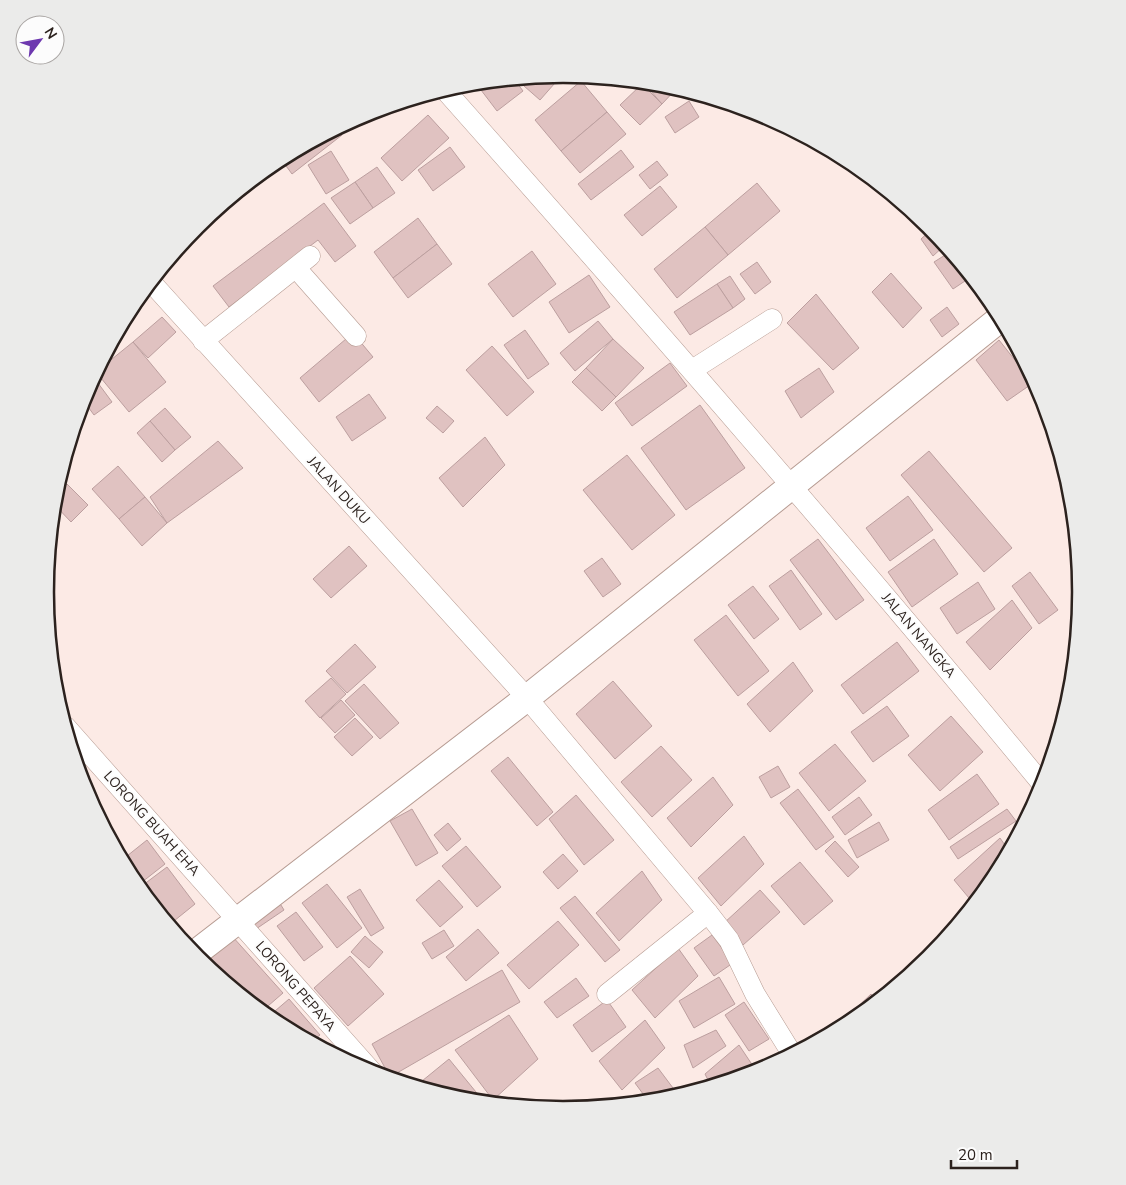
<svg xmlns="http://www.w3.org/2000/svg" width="1126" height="1185" font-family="'Nunito Sans',sans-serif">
  <rect width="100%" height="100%" fill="#fceae5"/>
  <g fill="#e0c2c1" stroke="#bc9f9f">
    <polygon points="562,75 540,100 516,79"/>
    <polygon points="514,79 523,91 497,111 481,90 491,82"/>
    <polygon points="581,81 607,112 561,151 535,120"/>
    <polygon points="643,82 664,85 677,88 662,104"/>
    <polygon points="642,84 662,104 640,125 620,105"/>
    <polygon points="689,101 699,117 675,133 665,117"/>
    <polygon points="607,112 626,134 580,173 561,151"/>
    <polygon points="428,115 449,138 402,181 381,158"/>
    <polygon points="337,129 342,135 292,174 281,159"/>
    <polygon points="450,147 465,167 433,191 418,170"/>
    <polygon points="621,150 634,167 591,200 578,184"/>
    <polygon points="331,151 349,180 326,194 308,165"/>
    <polygon points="657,161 668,175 650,189 639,175"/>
    <polygon points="377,167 395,193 373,208 355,182"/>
    <polygon points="355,182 373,208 350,224 331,198"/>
    <polygon points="757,183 780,211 728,255 705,227"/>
    <polygon points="660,186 677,207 642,236 624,215"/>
    <polygon points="324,203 356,246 335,262 318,240 229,307 213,286"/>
    <polygon points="418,218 437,244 393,278 374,252"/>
    <polygon points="705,227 728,255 677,298 654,269"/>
    <polygon points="932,229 945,245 933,256 921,239"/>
    <polygon points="437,244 452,264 408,298 393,278"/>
    <polygon points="532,251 556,284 513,317 488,284"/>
    <polygon points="950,252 971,277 953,289 934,262"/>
    <polygon points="757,262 771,282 755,294 740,274"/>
    <polygon points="891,273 922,308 903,328 872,292"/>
    <polygon points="589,275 610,307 569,333 549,302"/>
    <polygon points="730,276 745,299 733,308 717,284"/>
    <polygon points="717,284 733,308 690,335 674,312"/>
    <polygon points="816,294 859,348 833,370 787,323"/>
    <polygon points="947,307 959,324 942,337 930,320"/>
    <polygon points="162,317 176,332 148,358 133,342"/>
    <polygon points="598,321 613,339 575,371 560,353"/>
    <polygon points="525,330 549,364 528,379 504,345"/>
    <polygon points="353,333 373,357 319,402 300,378"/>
    <polygon points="1009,334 1018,350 1015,353 1004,339"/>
    <polygon points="613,339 644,368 616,397 586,368"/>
    <polygon points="999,340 1033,383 1007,401 976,360"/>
    <polygon points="133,342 166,382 129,412 96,372"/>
    <polygon points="492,346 534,392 507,416 466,370"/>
    <polygon points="670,363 687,386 632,426 615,403"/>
    <polygon points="586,368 616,397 602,411 572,382"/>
    <polygon points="819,368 834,392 801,418 785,391"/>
    <polygon points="95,379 112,402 94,415 83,400 91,382"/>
    <polygon points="369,394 386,418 352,441 336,417"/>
    <polygon points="700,405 745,468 686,510 641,448"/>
    <polygon points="437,406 454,421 443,433 426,418"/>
    <polygon points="165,408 191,437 175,450 150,421"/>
    <polygon points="150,421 175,450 162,462 137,433"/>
    <polygon points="485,437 505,465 463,507 439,478"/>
    <polygon points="218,441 243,468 167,523 150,497"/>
    <polygon points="929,451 1012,548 984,572 901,475"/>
    <polygon points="627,455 675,515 632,550 583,490"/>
    <polygon points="118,466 145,497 119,519 92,489"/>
    <polygon points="67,484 88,505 71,522 54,504 55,496"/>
    <polygon points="908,496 933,530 890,561 866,528"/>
    <polygon points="145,497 167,523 142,546 119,519"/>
    <polygon points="818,539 864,600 836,620 790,560"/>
    <polygon points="934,539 958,574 912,607 888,572"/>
    <polygon points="349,546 367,566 331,598 313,579"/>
    <polygon points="602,558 621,584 603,597 584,571"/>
    <polygon points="791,570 822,614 800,630 769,586"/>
    <polygon points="1030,572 1058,610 1039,624 1012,586"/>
    <polygon points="978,582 995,609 957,634 940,608"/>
    <polygon points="753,586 779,619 754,639 728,605"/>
    <polygon points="1012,600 1032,628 990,670 966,642"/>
    <polygon points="726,615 769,671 738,696 694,640"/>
    <polygon points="897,642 919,671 863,714 841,685"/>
    <polygon points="355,644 376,667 347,693 326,671"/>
    <polygon points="793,662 813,691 770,732 747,704"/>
    <polygon points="331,678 346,694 320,718 305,701"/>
    <polygon points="613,681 652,726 615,759 576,714"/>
    <polygon points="364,684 399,723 380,739 345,701"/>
    <polygon points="341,700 355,715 335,733 321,718"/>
    <polygon points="887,706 909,736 873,762 851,732"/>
    <polygon points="951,716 983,752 940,791 908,755"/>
    <polygon points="355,718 373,737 352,756 334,737"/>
    <polygon points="835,744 866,781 829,811 799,773"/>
    <polygon points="661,746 692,780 652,817 621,782"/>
    <polygon points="508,757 553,812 537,826 491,771"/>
    <polygon points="778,766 790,787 771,798 759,777"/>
    <polygon points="977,774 999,804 949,840 928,810"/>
    <polygon points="713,777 733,805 691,847 667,818"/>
    <polygon points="798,789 834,837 816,850 780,803"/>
    <polygon points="576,795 614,840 584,865 549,819"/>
    <polygon points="859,797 872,815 845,835 832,817"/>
    <polygon points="412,809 438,853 416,866 390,821"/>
    <polygon points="1007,809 1016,821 958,859 950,847"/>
    <polygon points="879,822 889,840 857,858 848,840"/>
    <polygon points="448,823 461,839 447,851 434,835"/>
    <polygon points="744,836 764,864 721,906 698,878"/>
    <polygon points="1000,838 1009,851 994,881 974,904 954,880"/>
    <polygon points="147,840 165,864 137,886 122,860"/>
    <polygon points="835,841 859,867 848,877 825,851"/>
    <polygon points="466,846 501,887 477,907 442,866"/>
    <polygon points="563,854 578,871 558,889 543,872"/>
    <polygon points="800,862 833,901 804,925 771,886"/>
    <polygon points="167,867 195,904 169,925 139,888"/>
    <polygon points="642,871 662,900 619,941 596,913"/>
    <polygon points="439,880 463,907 440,927 416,900"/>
    <polygon points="327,884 362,928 337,948 302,903"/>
    <polygon points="360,889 384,928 371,936 347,897"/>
    <polygon points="760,890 780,912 743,945 724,923"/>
    <polygon points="575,896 620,950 605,962 560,908"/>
    <polygon points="276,897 284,910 256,929 247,917"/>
    <polygon points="296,912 323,947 304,961 277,926"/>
    <polygon points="558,921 579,945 529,989 507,965"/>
    <polygon points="478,929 499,953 466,981 446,957"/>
    <polygon points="444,930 454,946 432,959 422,943"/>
    <polygon points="712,935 733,963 714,976 694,948"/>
    <polygon points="232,936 283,993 261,1012 202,963"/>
    <polygon points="365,936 383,952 369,968 351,952"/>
    <polygon points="678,948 698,976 655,1018 632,990"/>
    <polygon points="350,956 384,994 348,1026 314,988"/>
    <polygon points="502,970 520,1002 390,1077 372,1044"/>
    <polygon points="719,977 735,1004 694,1028 679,1001"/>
    <polygon points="576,978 589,996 557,1018 544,1002"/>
    <polygon points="871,994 877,1002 851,1023 826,1037"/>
    <polygon points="289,999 320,1035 311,1042 268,1017"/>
    <polygon points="607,1000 626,1027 592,1052 573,1025"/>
    <polygon points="744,1002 769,1039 749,1051 725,1015"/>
    <polygon points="509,1015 538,1059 493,1100 455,1050"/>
    <polygon points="645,1020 665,1048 622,1090 599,1061"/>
    <polygon points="716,1030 726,1046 693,1068 684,1045"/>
    <polygon points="739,1045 753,1066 735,1079 711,1086 705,1074"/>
    <polygon points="449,1059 485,1103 462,1100 430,1091 422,1081"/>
    <polygon points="658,1068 679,1096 649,1102 635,1083"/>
  </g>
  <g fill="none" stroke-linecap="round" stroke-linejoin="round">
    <defs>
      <g id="minor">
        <path d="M445 90C648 319 849 549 1043 785"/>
        <polyline points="296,268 356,336"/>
        <polyline points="151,282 527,698 708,913 729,940 755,994 792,1054"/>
        <polyline points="203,341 310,256"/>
        <polyline points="692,370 772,319"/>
        <polyline points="65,726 373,1073"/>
        <polyline points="607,994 708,913"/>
      </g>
      <polyline id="tertiary" points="193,955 527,698 1001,318"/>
    </defs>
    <use href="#minor" stroke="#b69b92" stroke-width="21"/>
    <use href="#tertiary" stroke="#b69b92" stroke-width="28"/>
    <use href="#minor" stroke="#fff" stroke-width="20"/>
    <use href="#tertiary" stroke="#fff" stroke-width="26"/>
  </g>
  <g text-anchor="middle" stroke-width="4" stroke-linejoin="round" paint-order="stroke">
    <g font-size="14" fill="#2c221e" stroke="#fcfcfc">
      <text transform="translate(339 490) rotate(48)" y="5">JALAN DUKU</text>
      <text transform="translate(919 635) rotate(50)" y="5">JALAN NANGKA</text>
      <text transform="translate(152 823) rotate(48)" y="5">LORONG BUAH EHA</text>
      <text transform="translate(296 986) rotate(49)" y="5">LORONG PEPAYA</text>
    </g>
  </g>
  <path d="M0 0H1126V1185H0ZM54 592a509 509 0 1 1 1018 0a509 509 0 1 1-1018 0Z" fill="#ebebea" fill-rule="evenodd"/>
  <path fill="none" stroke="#2c221e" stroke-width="2.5" d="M54 592a509 509 0 1 1 1018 0a509 509 0 1 1-1018 0Z"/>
  <g transform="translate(40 40) rotate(58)"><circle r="24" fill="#fcfcfc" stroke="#a9a5a3"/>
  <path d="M0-4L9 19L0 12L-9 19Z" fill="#6d38af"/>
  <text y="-8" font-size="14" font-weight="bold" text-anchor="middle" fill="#2c221e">N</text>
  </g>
  <path d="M951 1160v8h66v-8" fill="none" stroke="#2c221e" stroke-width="2.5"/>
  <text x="958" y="1160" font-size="15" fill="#2c221e" stroke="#fcfcfc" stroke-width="4" paint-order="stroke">20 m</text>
</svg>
